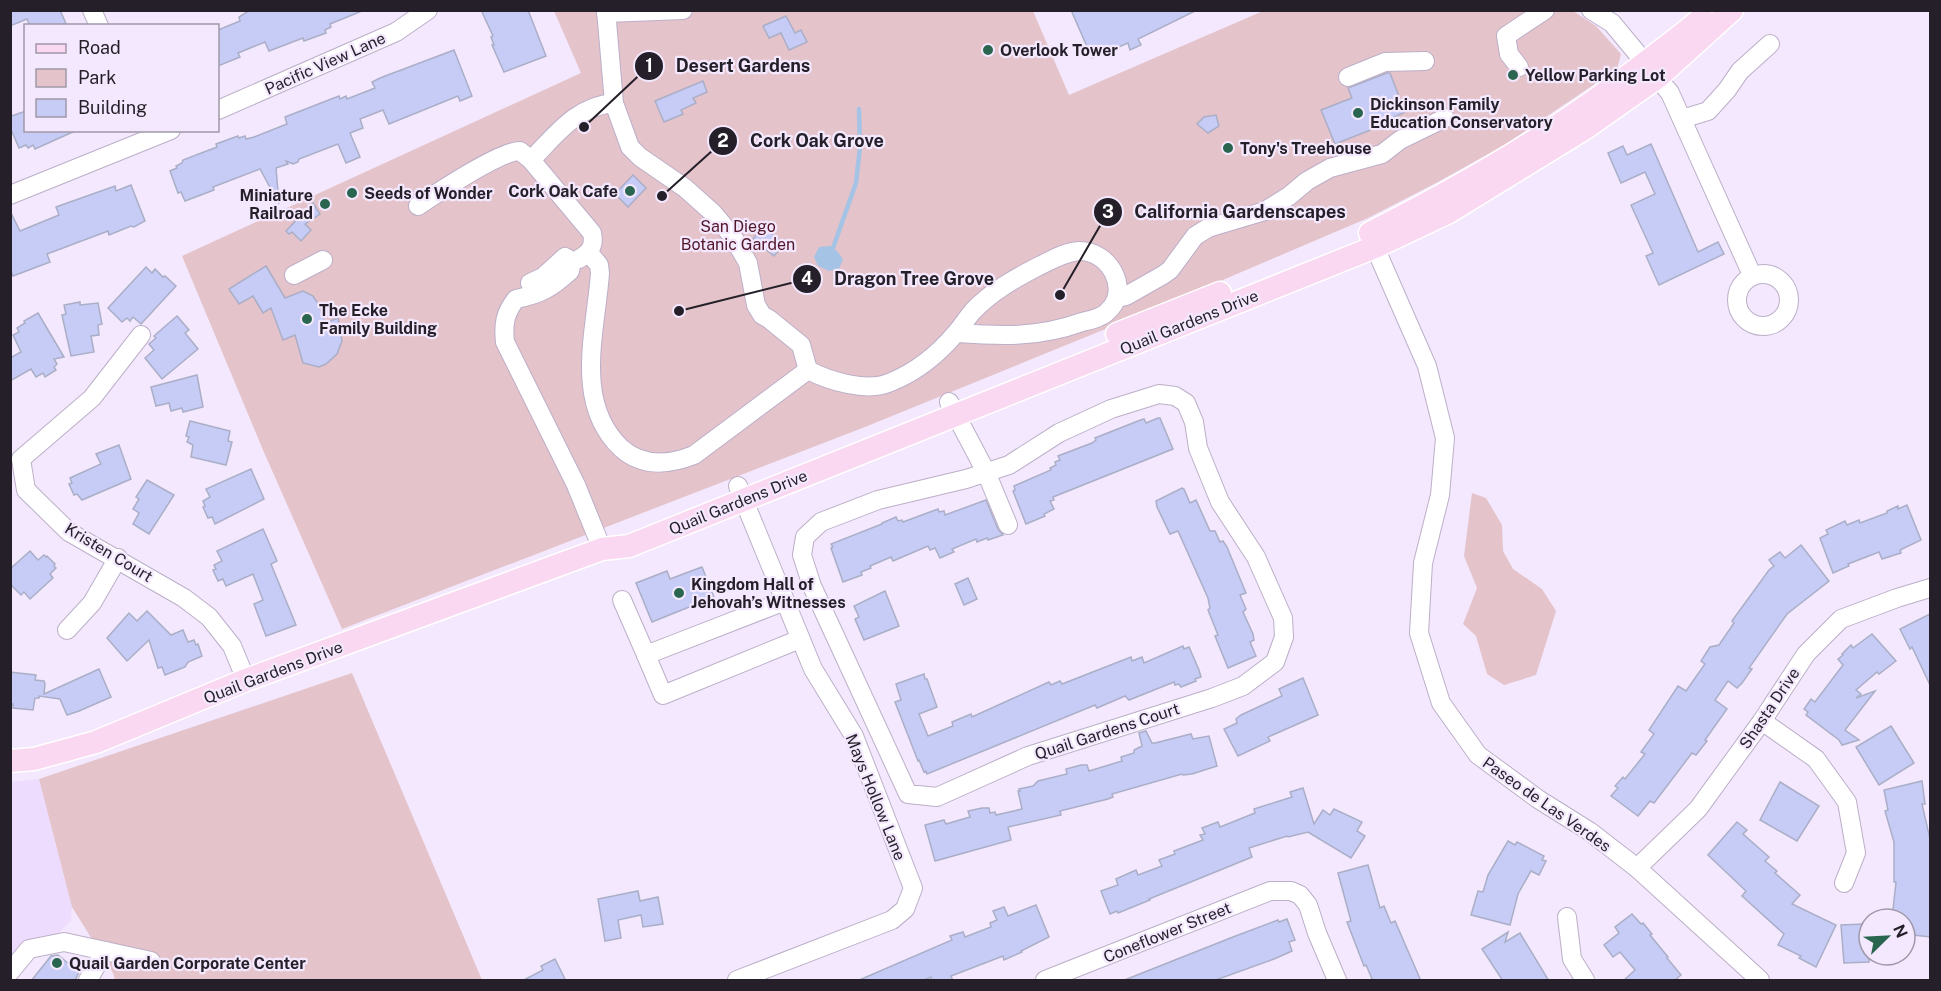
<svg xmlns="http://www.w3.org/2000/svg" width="1941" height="991" font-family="'Public Sans',sans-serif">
  <rect width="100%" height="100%" fill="#f3e8fd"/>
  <polygon fill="#eddcfd" points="39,779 72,907 71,921 45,946 30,957 10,980 10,782"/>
  <g fill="#e5c3ca">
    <polygon points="554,11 1033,11 1069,95 1263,11 1573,11 1596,26 1621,54 1617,69 1506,144 1438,182 1368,218 1157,308 865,427 342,629 263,450 182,256 581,73"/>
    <polygon points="1472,493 1486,498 1502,525 1503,551 1513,569 1542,589 1556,611 1536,675 1504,685 1487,674 1476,636 1463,624 1477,588 1464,556"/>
    <polygon points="352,673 482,980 115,980 113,973 72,907 39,779"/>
  </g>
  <polygon fill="#a5c3e5" points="830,246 838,252 843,259 839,269 829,271 818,266 814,257 819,247"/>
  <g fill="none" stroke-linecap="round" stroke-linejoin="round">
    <polyline stroke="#a5c3e5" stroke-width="4.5" points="833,248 856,183 860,147 859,109"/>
  </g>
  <g fill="#c7ccf6" stroke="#aaaec7" stroke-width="1.5">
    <polygon points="10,10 60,10 67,26 30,26 27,19 10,26"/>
    <polygon points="250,10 362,10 362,11 330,24 331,27 325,30 326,33 304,41 303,38 269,51 265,42 238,53 240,57 218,66 218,30 240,21 239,17"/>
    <polygon points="481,10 528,10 546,56 504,72 492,45 494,45 491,37 493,36"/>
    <polygon points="1071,10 1197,10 1138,39 1141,45 1130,50 1128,43 1092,58"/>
    <polygon points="786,16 795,33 801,30 807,42 789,50 781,33 769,38 763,26"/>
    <polygon points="454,50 472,96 460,101 458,96 389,124 383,110 360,119 363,128 350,133 360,157 346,163 338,144 299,159 298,162 293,164 286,161 288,164 276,168 279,204 260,169 213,187 214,190 185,201 181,192 178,193 170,171 177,168 176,166 182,163 183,160 217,147 216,144 238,136 239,138 245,136 246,139 254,137 287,124 285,117 339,96 340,99 346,96 347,99 375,88 372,82 380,78"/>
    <polygon points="1387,73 1390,73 1405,112 1394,117 1396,120 1335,144 1321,110 1352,98 1348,88"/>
    <polygon points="703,81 707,92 693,98 696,103 681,110 683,114 664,122 655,101"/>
    <polygon points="26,111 26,130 75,131 35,149 33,145 28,148 26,145 19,148 10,127 11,116"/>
    <polygon points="1216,115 1219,126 1208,133 1197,124 1204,117"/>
    <polygon points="1651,144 1698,252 1718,242 1724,254 1659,285 1646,256 1653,253 1631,205 1655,194 1645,172 1621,183 1608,153 1623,146 1627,155"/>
    <polygon points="633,175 646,188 628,207 615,194"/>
    <polygon points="131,185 145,221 134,227 131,226 109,235 108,231 47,254 50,262 13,276 10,269 10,211 20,231 59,215 56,207 115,186 116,191"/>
    <polygon points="313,203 320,214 305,224 311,230 301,241 292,232 289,234 286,231"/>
    <polygon points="763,227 784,244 774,256 753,239"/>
    <polygon points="266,266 285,298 303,291 313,296 319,305 325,323 338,318 342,341 337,354 326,364 319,367 303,363 295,335 283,340 271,308 263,313 253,296 239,304 229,289"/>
    <polygon points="146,267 152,273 155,269 163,277 165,276 176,286 141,324 133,317 130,321 127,318 122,322 108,308"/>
    <polygon points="80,302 80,305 98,303 102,324 98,325 99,335 91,336 94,352 71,356 62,315 66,314 64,305"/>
    <polygon points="38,313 64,357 54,359 57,364 54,367 56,370 45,377 43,373 36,377 31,369 10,381 10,358 21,352 13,335 19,332 17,328 25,323 24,321"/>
    <polygon points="177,316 189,330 185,333 198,349 162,379 145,358 154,350 149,344 156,338 154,336"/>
    <polygon points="197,375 203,407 183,412 182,408 171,411 169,403 156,406 151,387"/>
    <polygon points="1158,418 1160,418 1173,449 1053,497 1054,500 1050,501 1054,509 1044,514 1045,516 1026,524 1013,491 1015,490 1014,486 1051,470 1050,468 1056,465 1055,462 1060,460 1058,456 1092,443 1096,440 1095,438 1138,421 1144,419 1146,423"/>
    <polygon points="190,421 230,431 228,441 232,442 226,465 191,457 193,445 187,442 189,437 186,436"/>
    <polygon points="119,445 131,479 82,500 77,494 74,495 69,484 72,483 70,478 101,464 96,454"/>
    <polygon points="251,469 264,499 215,524 212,517 208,518 203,507 205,506 203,501 210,497 206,489"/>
    <polygon points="147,480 174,495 149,534 133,524 139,513 133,509 139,499 136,497"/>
    <polygon points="1182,488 1184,489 1190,503 1196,500 1210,531 1215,531 1220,542 1223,541 1227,547 1246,593 1240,595 1246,609 1243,612 1253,634 1254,640 1250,642 1256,656 1228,668 1215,636 1218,635 1208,610 1210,608 1208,598 1178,531 1170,534 1157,507 1156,501"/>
    <polygon points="986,500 998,529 1003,535 988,540 987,538 977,542 976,539 952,549 954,552 940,558 935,548 930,550 928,546 893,561 891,557 870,566 871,568 861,572 862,575 843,582 831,548 833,547 831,544 882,524 882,523 896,517 898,521 902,520 903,522 938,509 939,512 944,511 945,515"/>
    <polygon points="1907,505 1921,540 1900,550 1901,553 1882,559 1879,552 1848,564 1849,566 1833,573 1820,538 1828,534 1826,530 1845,521 1847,525 1859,520 1860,523 1887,513 1887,511 1898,506 1898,509"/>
    <polygon points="263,529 277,561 271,564 296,625 266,636 254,604 263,600 253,574 226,586 223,579 218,581 213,570 216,569 214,565 222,561 217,551"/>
    <polygon points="1801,545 1829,581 1787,614 1749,668 1752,669 1742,683 1737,688 1728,681 1715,700 1727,709 1705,740 1707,741 1696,755 1692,753 1654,803 1650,801 1638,816 1611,796 1618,788 1615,786 1623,777 1625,779 1645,754 1641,752 1654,734 1649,730 1678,686 1686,691 1705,664 1701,661 1710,647 1719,645 1734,623 1732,621 1769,570 1774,566 1769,560 1780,552 1785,558"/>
    <polygon points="30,551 38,560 44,555 46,557 47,556 55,564 54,566 56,568 50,574 53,578 30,599 24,592 21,595 10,584 10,569"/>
    <polygon points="702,567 714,597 652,622 636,583 667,571 670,579"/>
    <polygon points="968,578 977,599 964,605 955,584"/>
    <polygon points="885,591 899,626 864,640 855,619 859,617 854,606"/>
    <polygon points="147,611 171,635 183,630 188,642 194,640 196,645 198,644 202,656 188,662 185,667 165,675 162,667 158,668 149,640 127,661 107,638 129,613 137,621"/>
    <polygon points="1930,614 1930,685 1912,647 1910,649 1900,629"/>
    <polygon points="1872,634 1896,661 1879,674 1877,672 1856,690 1861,694 1856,698 1875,691 1845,730 1859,740 1842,745 1839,740 1806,715 1808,712 1804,709 1811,699 1815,702 1843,665 1838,659 1843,655 1842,654 1851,645 1853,648"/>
    <polygon points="1183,646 1184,649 1189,647 1199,670 1201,677 1195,679 1196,681 1181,687 1179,684 1175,685 1174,682 1129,700 1125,696 1097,708 1095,705 927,774 926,771 924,772 919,760 918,761 895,702 901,700 896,684 924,674 925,679 927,679 937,707 919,714 928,736 953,726 952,722 971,714 972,717 1049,682 1051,685 1060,681 1062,684 1131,657 1132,661 1142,657 1144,663"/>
    <polygon points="99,669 111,697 79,711 67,715 60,699 39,696 39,698 35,698 33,710 13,708 13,704 10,704 10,672 36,675 35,680 44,681 45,684 44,694"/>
    <polygon points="1303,678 1318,715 1268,737 1270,741 1238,756 1224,729 1237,723 1236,719 1241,715 1282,696 1279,689"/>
    <polygon points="1891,726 1914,763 1879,785 1856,747"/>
    <polygon points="1146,731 1152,743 1155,743 1191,734 1193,739 1209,736 1217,766 1192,774 1183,775 1182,774 1112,794 1113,797 1108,799 1060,811 1061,815 1008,827 1011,840 935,861 925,825 944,820 946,824 970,817 968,811 982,808 989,808 990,813 995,812 996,815 1022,809 1018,791 1020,791 1019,789 1033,786 1038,781 1067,774 1066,769 1081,765 1087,765 1089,771 1122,761 1121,757 1134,753 1134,750 1142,746 1139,733"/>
    <polygon points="1922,781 1925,804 1922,804 1930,839 1930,937 1905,934 1905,919 1892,919 1896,882 1894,882 1894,842 1885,811 1888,810 1884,790"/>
    <polygon points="1780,782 1819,806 1797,841 1760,820"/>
    <polygon points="1303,788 1314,824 1323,810 1330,815 1334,809 1362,822 1357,831 1365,836 1351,858 1308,832 1288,837 1287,836 1249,848 1252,857 1149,899 1150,900 1118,913 1117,911 1110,914 1101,891 1118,885 1116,879 1136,870 1138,875 1162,866 1159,860 1175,854 1174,851 1203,840 1200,835 1205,834 1202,828 1218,822 1220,827 1255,813 1254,809 1292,797 1290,792"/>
    <polygon points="1737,822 1747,830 1743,834 1769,857 1765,861 1777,871 1775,873 1800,895 1792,904 1836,925 1816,967 1799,958 1801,956 1778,945 1784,934 1742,896 1746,891 1708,855"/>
    <polygon points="1508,841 1515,845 1517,842 1544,856 1542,860 1546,861 1539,875 1531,871 1518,894 1510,925 1471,915 1478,891 1483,892 1488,875"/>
    <polygon points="1368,865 1380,908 1384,906 1391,923 1395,921 1421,981 1373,981 1366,965 1364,966 1347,922 1351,921 1338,873"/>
    <polygon points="638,891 640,901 658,897 663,924 643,927 641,915 618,920 621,938 605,941 598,899"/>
    <polygon points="1036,905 1049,937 1021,951 1022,952 1004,960 1003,956 951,976 953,981 932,981 931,977 922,981 857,981 952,940 950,936 963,932 965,937 991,927 990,923 997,920 993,911 1004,907 1008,916"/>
    <polygon points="1632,914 1641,924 1643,923 1652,934 1650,935 1668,957 1667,958 1681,975 1674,981 1623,981 1635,970 1620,952 1613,957 1604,945 1619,933 1615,927"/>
    <polygon points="1287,919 1295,940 1289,942 1292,951 1274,959 1213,981 1122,981 1233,937 1278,920 1279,922"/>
    <polygon points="1864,924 1864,928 1869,928 1869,962 1844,963 1841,925"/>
    <polygon points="1508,932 1505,942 1520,933 1549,981 1503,981 1482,949"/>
    <polygon points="58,955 79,972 75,981 31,981 51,956"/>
    <polygon points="555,959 566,981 522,981 543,970 541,966"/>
  </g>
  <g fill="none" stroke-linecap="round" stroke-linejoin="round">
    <defs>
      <g id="minor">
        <polyline points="92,10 99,26"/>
        <path d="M606 10 614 103 630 147 640 157 685 188 713 213 733 237 748 263 756 305 762 315 769 319 801 345 808 370C829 381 868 393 891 382 916 372 939 353 956 333 962 326 967 318 973 311 991 292 1014 279 1037 267 1050 261 1064 252 1079 251 1109 250 1132 290 1107 312 1101 318 1090 320 1082 322 1038 338 1001 336 956 333"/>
        <polyline points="1591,10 1612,23 1670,93 1752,275"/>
        <polyline points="606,13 683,10"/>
        <polyline points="1519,67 1509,54 1506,36 1545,10"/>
        <polyline points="1348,77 1385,62 1425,61"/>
        <polyline points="218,110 396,32 428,10"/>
        <polyline points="1682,119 1708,111 1727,90 1740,71 1770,44"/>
        <path d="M531 160C556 135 576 106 614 103"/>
        <polyline points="10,195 171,130"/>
        <path d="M418 206C437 193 500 151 520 151L531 160 592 233C595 246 590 253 579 259"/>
        <polyline points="1370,236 1427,366 1445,438 1440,495 1423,563 1419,633 1441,703 1478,755 1538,799 1589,831 1637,868 1760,980"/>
        <path d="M589 253 599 265 600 273C596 331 573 402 621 448 642 467 669 465 694 455L808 370"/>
        <circle cx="1763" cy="300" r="26"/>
        <polyline points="294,275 323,260"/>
        <path d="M530 283 543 277 565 257 572 261 570 271C551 288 541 294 516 299 505 313 503 324 505 342L576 485 602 549"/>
        <polyline points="1117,298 1126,296 1163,275 1170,270 1195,236 1208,228 1265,211 1289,196 1307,181 1330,168 1382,154 1400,140 1445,118"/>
        <polyline points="141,335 92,398 21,459 26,490 69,532 184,598 209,617 232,646 246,680"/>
        <polygon points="1159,394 1175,396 1186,403 1194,422 1198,448 1220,502 1256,557 1283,618 1284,637 1275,662 1243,686 1212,698 1028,756 937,797 908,794 812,586 802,555 805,537 821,522 878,500 966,479 1009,465 1059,433 1111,409"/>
        <polyline points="949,402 986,472 1008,525"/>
        <polyline points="622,600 646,655"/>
        <polyline points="785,601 646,655 663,695 800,639"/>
        <polyline points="67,630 92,603 118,558"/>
        <polyline points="1762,721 1816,759 1847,802 1856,853 1844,883"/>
        <polyline points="1637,868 1698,809 1762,721 1806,654 1841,619 1897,598 1930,588"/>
        <polyline points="1567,917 1572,959 1585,980"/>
        <polyline points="10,972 29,949 64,942 151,961"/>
        <polyline points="88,980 105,951"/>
        <polyline points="737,980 892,920 905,909 913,888 854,736 813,669 738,486"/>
        <polyline points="1045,980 1270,891 1291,891 1300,895 1308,905 1317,933 1337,980"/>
      </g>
      <g id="major">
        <path d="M1370 233C1469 183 1558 131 1645 63 1664 48 1684 34 1702 18"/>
        <polyline points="1117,334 1220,293"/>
        <polyline points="10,761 34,759 96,742 246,680 602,549 629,546 1375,247 1449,212 1584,129 1658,77 1732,10"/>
      </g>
    </defs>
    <use href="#minor" stroke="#bcafc8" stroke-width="20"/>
    <use href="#major" stroke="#fff" stroke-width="25"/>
    <use href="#minor" stroke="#fff" stroke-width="18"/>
    <use href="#major" stroke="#fbd8f2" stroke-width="22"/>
  </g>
  <g fill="#2a6550" stroke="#f3e8fd" stroke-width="2">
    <circle cx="988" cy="50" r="6"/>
    <circle cx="1513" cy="75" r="6"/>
    <circle cx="1358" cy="113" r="6"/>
    <circle cx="1228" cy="148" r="6"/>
    <circle cx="630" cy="191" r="6"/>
    <circle cx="352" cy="193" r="6"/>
    <circle cx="325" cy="204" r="6"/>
    <circle cx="307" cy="319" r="6"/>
    <circle cx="679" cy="593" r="6"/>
    <circle cx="57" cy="963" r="6"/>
  </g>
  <g text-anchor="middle" stroke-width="4.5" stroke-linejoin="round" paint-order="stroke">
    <g font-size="16" font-weight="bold" fill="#241f28" stroke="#f3e8fd" text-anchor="start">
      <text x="1000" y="56">Overlook Tower</text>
      <text x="1525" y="81">Yellow Parking Lot</text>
      <text x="1370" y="110">Dickinson Family<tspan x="1370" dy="18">Education Conservatory</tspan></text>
      <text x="1240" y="154">Tony's Treehouse</text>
      <text x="618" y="197" text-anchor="end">Cork Oak Cafe</text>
      <text x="364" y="199">Seeds of Wonder</text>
      <text x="313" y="201" text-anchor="end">Miniature<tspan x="313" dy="18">Railroad</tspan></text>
      <text x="319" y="316">The Ecke<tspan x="319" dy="18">Family Building</tspan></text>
      <text x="691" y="590">Kingdom Hall of<tspan x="691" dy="18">Jehovah’s Witnesses</tspan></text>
      <text x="69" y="969">Quail Garden Corporate Center</text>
    </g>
    <g font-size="16" fill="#241f28" stroke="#f3e8fd">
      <text transform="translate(325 63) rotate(-24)" y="6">Pacific View Lane</text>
      <text transform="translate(1189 322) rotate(-22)" y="6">Quail Gardens Drive</text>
      <text transform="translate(738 502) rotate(-22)" y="6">Quail Gardens Drive</text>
      <text transform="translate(109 552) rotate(31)" y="6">Kristen Court</text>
      <text transform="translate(273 672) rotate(-21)" y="6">Quail Gardens Drive</text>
      <text transform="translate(1769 708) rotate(-56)" y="6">Shasta Drive</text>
      <text transform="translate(1107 731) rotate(-18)" y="6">Quail Gardens Court</text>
      <text transform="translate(876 797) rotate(68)" y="6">Mays Hollow Lane</text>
      <text transform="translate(1547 804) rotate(35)" y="6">Paseo de Las Verdes</text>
      <text transform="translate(1167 932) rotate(-22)" y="6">Coneflower Street</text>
    </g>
    <g font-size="16" fill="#511629" stroke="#f3e8fd">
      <text x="738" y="232">San Diego<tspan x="738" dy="18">Botanic Garden</tspan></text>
    </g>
  </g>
  <path fill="none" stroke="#241f28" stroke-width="2" d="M584 127L649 66M662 196L723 141M1060 295L1108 212M679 311L807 279"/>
  <g fill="#241f28" stroke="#f3e8fd" stroke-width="2">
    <circle cx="584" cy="127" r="6"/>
    <circle cx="662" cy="196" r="6"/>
    <circle cx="1060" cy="295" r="6"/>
    <circle cx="679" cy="311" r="6"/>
    <circle cx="649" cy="66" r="15"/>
    <circle cx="723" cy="141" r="15"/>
    <circle cx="1108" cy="212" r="15"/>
    <circle cx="807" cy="279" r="15"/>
  </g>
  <g font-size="18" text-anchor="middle" font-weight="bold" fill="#fff">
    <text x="649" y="72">1</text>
    <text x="723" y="147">2</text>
    <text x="1108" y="218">3</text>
    <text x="807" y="285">4</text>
  </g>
  <g font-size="18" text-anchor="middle" font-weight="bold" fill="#241f28" stroke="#f3e8fd" stroke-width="4.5" stroke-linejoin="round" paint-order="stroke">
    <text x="743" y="72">Desert Gardens</text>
    <text x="817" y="147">Cork Oak Grove</text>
    <text x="1240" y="218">California Gardenscapes</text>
    <text x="914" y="285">Dragon Tree Grove</text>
  </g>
  <rect width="1941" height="991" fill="none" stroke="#241f28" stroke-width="24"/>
  <rect x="24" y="24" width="195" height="108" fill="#f3e8fd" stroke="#a098a8" stroke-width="1.5"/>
  <rect x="36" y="44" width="30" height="9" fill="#fbd8f2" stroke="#a098a8" stroke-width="1.5"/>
  <text x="78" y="54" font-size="18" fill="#241f28">Road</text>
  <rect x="36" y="69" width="30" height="18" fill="#e5c3ca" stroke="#a098a8" stroke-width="1.5"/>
  <text x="78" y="84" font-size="18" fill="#241f28">Park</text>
  <rect x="36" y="99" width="30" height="18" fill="#c7ccf6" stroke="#a098a8" stroke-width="1.5"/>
  <text x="78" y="114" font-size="18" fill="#241f28">Building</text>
  <g transform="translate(1887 937) rotate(66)"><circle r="28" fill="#f3e8fd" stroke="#a098a8" stroke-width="1.5"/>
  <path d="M0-4.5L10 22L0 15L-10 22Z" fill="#2a6550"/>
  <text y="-9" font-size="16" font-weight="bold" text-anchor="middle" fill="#241f28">N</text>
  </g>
</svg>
